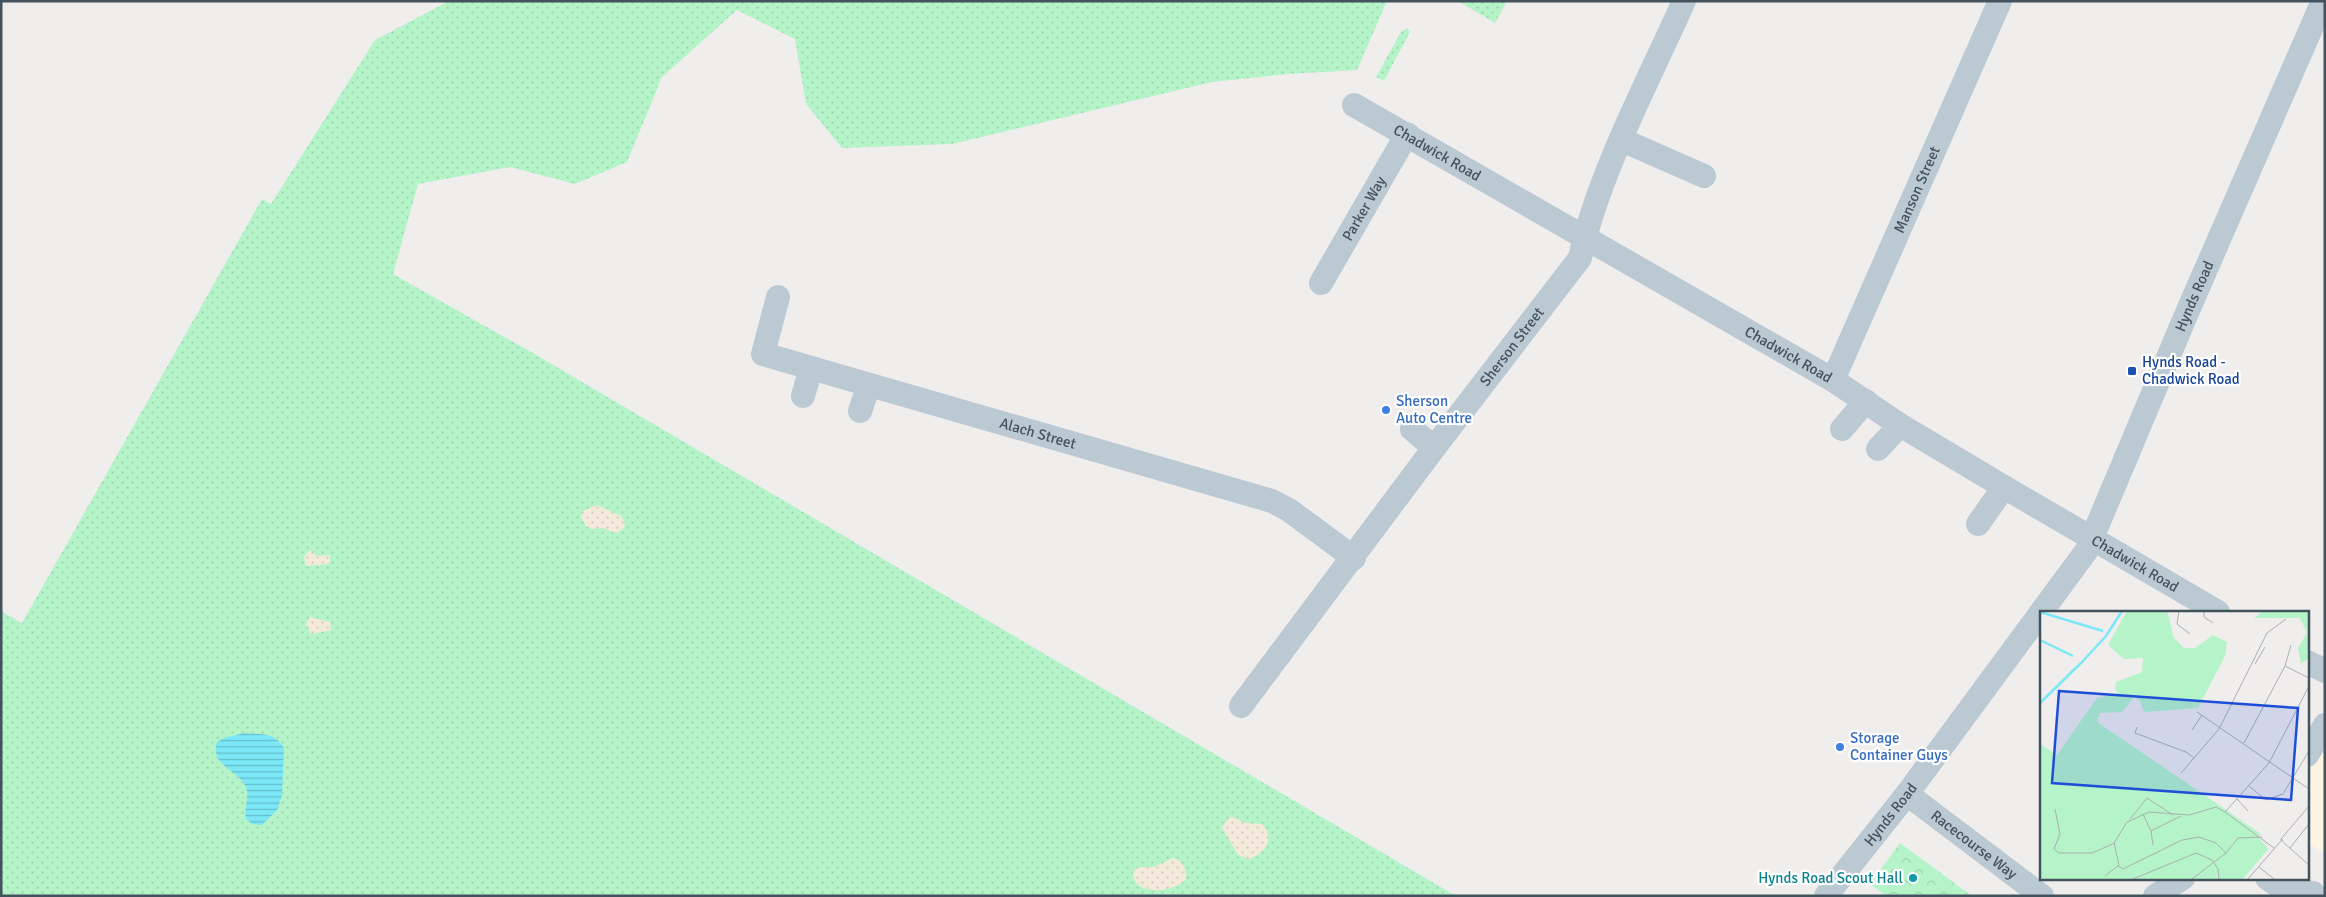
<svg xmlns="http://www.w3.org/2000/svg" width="2326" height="897" font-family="Signika,sans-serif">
  <defs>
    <pattern id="grass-dots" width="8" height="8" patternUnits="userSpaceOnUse" patternTransform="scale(1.25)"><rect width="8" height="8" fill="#b5f4c8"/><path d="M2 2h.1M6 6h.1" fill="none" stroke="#9dd3ae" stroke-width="1.8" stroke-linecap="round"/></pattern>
    <pattern id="sand-dots" width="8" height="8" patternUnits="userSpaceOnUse" patternTransform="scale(1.25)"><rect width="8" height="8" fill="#f4eadb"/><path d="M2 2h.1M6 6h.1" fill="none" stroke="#d2cbbe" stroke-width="1.8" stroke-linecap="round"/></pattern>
    <pattern id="park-crowns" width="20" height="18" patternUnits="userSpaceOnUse" patternTransform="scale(1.25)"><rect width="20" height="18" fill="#b5f4c8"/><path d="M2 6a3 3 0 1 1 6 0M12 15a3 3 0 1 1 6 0" fill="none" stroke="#9dd3ae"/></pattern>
    <pattern id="water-rules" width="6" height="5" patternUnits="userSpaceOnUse" patternTransform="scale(1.25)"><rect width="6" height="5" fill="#7ce7f7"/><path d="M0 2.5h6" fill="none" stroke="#67becb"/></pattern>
  </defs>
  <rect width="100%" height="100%" fill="#f0eded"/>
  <polygon fill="#fef4e3" points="2325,743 2325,853 2307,843 2307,773"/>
  <g fill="url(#grass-dots)">
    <polygon points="449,1 1387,1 1357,70 1288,74 1212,82 952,144 842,148 806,104 795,39 737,10 662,77 627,162 575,184 510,167 418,184 393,274 538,356 1456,896 1,896 1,611 22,623 262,199 271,204 375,40"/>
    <polygon points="1458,1 1504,1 1506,3 1495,23"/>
    <polygon points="1407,28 1410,32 1384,81 1376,77 1401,32"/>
  </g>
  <g fill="url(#sand-dots)">
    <polygon points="597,505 621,516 625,525 622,530 614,533 604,528 592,529 586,526 581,517 583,511"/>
    <polygon points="310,550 317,556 330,555 330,562 327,564 306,566 304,557"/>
    <polygon points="310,617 330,622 331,630 311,634 306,624"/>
    <path d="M1230 817 1236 818 1245 823 1262 824C1276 839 1265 853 1249 859L1238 855 1222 827Z"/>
    <path d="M1173 858C1182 860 1187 869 1186 879 1175 893 1132 897 1133 872L1138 867H1154Z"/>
  </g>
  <polygon fill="url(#park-crowns)" points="1900,843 1972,896 1886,896 1870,884"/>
  <path fill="url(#water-rules)" d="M244 733C260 735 274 731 284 748L282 795 277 810 262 825 252 824 246 819C243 807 251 797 245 785 235 768 210 765 217 742L224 738Z"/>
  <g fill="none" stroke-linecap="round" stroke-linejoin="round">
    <g stroke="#bbc9d2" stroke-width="24">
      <path id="s1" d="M1354 105 1833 380 1900 425 2004 487 2218 612"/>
      <polyline points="1622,140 1704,176"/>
      <path id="s2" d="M1321 283 1407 134"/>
      <path id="s3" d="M778 297 763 354 1272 501 1289 510 1354 558"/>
      <path id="s4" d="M1833 380 2000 1"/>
      <polyline points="803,396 811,368"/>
      <polyline points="860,411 869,385"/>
      <polyline points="1412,429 1434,448"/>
      <polyline points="1842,429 1866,401"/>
      <polyline points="1878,449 1900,425"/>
      <polyline points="1978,524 2004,487"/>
      <polyline points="2307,662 2325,671"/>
      <path id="s5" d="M1241 706 1434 448 1580 258C1599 172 1648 82 1684 1"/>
      <polyline points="2307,755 2325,725"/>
      <path id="s6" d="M1907 794 2042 896"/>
      <polyline points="2267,878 2284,890 2313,893"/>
      <path id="s7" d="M1826 896 1907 794 2087 550 2186 315 2323 1"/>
      <polyline points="2155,896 2183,878"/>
    </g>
  </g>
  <rect fill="#1a4fb4" stroke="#fff" stroke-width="2" x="2127" y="366" width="10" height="10" rx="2.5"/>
  <g fill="#3f7fe0" stroke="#fff" stroke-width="2">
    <circle cx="1386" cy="410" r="5"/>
    <circle cx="1840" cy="747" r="5"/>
  </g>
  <circle fill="#0f9aa8" stroke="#fff" stroke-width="2" cx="1913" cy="878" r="5"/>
  <g text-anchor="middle" stroke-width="4.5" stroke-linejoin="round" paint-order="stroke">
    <g font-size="15" fill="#43535d" stroke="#fff">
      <text dy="5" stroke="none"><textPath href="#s1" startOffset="96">Chadwick Road</textPath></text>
      <text dy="5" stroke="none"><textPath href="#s4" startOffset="208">Manson Street</textPath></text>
      <text dy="5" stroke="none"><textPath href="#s2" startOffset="86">Parker Way</textPath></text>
      <text dy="5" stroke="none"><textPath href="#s7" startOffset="709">Hynds Road</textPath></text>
      <text dy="5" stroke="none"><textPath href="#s5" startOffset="450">Sherson Street</textPath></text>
      <text dy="5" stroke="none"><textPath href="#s1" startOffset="501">Chadwick Road</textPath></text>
      <text dy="5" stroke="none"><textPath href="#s3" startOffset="345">Alach Street</textPath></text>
      <text dy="5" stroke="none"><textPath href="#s1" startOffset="906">Chadwick Road</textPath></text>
      <text dy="5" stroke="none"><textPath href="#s7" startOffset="104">Hynds Road</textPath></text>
      <text dy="5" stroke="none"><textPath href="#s6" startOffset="84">Racecourse Way</textPath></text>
    </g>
    <g font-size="15" fill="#164399" stroke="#fff" text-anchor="start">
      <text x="2142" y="367">Hynds Road -<tspan x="2142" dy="17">Chadwick Road</tspan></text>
    </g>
    <g font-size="15" fill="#366cbe" stroke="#fff" text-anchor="start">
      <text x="1396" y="406">Sherson<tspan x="1396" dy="17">Auto Centre</tspan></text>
      <text x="1850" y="743">Storage<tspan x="1850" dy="17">Container Guys</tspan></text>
    </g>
    <g font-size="15" fill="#0d838f" stroke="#fff" text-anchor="end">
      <text x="1903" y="883">Hynds Road Scout Hall</text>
    </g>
  </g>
  <g transform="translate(2040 611)">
    <rect width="269" height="269" fill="#f0eded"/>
    <path d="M87 0H127L134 27 144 37H155L173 24 187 31 185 45 158 97 104 101 100 90 94 86 82 101 60 102 57 111 176 192 161 200 135 202 107 183 72 230 73 241 44 268H0V133L17 144 57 87 78 83 75 77 76 71 102 61 103 47 84 48 68 34Z" fill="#b5f4c8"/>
    <path d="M223 0H269V47L261 53 258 37 267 22 260 7H214Z" fill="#b5f4c8"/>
    <path d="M107 183 135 202 161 200 176 192 221 223 217 225 228 238 203 268H43L73 241 72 230Z" fill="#b5f4c8"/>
    <path d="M158 227 169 229 182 238 190 251 194 268 225 233 228 238 202 268H185L182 254 176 245 156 236 81 268H65L142 231Z" fill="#b5f4c8"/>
    <path fill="none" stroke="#7ce7f7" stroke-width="2.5" d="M0 1 63 20M0 29 33 45M43 50 66 25 82 0M0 92 43 50"/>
    <path fill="none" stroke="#abafb3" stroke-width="1" d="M139 0 137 13 150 23M164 0V6L173 12M215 53 225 36M245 55 269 67M157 101 269 178M97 116 95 122 146 141 154 147M152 119 162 104M204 132 245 55 251 34M141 162 179 118 227 22 246 8M209 175 226 189 243 183 269 140M197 188 208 200M15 198 20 223 14 238 19 242H52L68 235 74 232 87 211 109 201 149 204 176 196 185 201 229 152 269 75M185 201 234 237M103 203 111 220M90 208 107 187 133 204M241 228V231L243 229 241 228 269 195M243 231 269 254M113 234 111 220 141 205M250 237 269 213M78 255 83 258 142 229 159 226 176 232 186 242M219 256 234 268M65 265 79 254 74 232M93 268 156 242 172 249 178 258 179 268M152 268 186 242 198 227 222 226M208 268 240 231"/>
    <path fill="#1d4ed8" fill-opacity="0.15" stroke="#1d4ed8" stroke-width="2.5" d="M19 80 258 97 251 189 12 172Z"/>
    <rect width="269" height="269" fill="none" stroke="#43535d" stroke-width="2.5"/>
  </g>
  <rect width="2326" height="897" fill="none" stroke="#43535d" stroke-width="5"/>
</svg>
